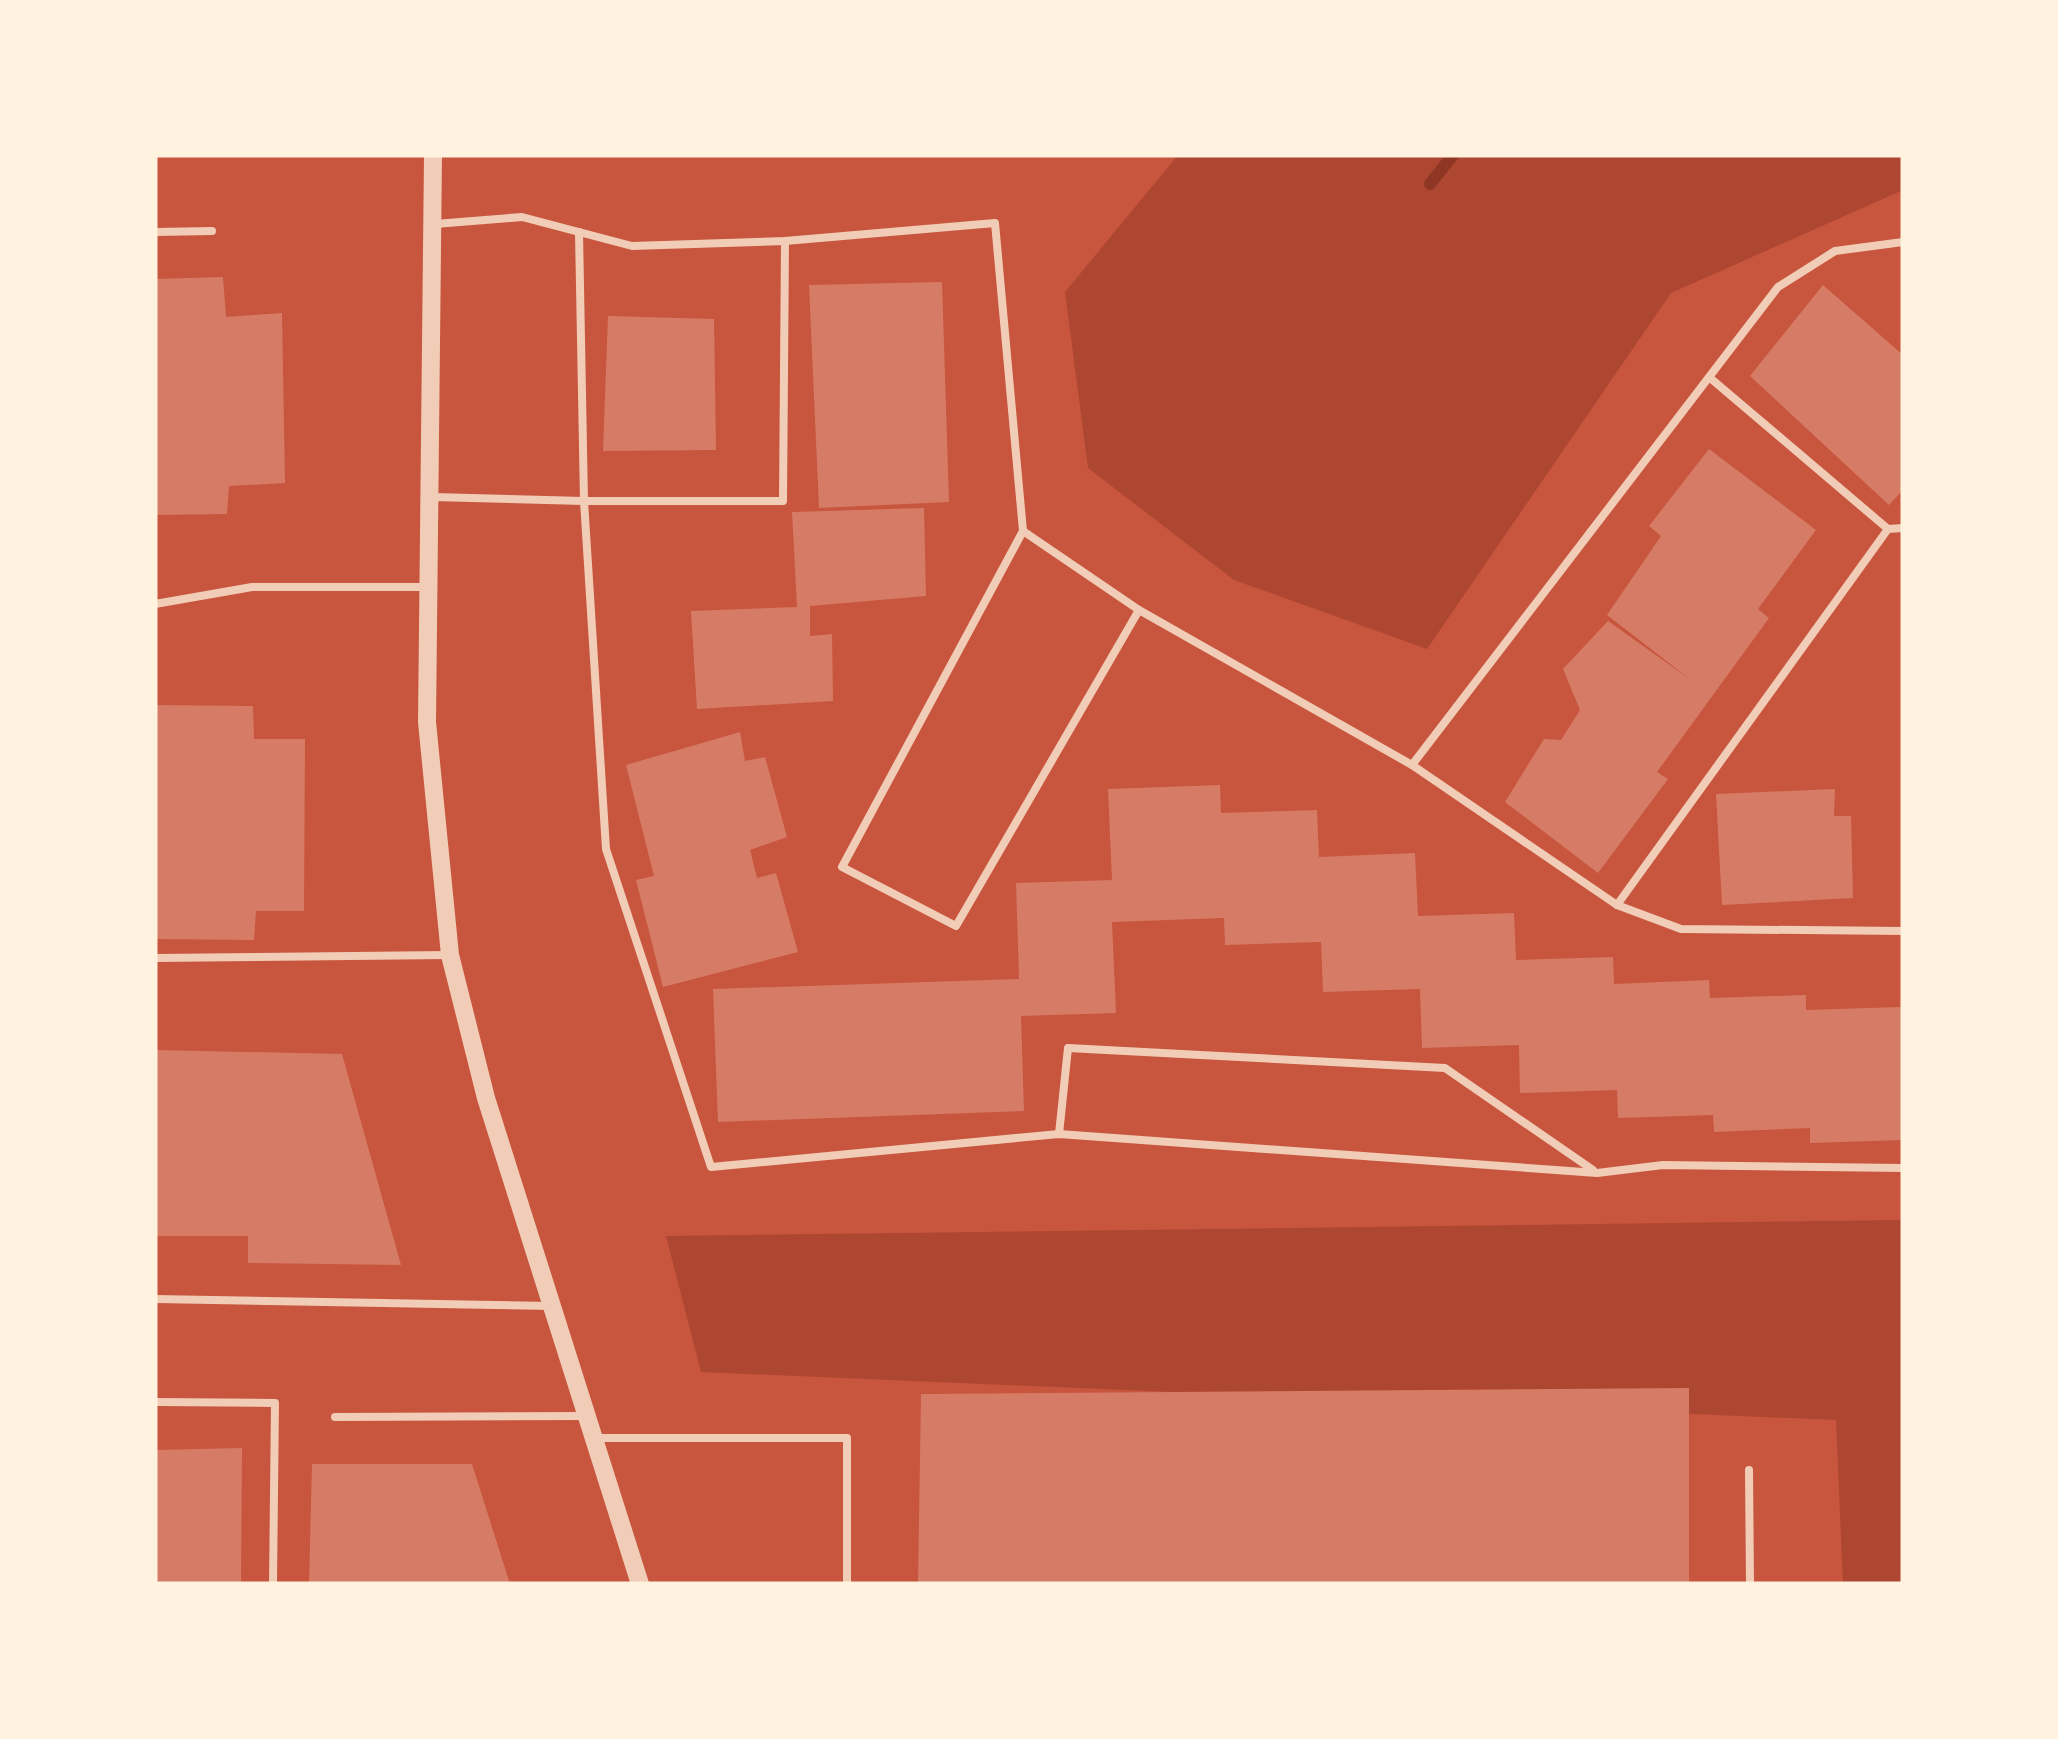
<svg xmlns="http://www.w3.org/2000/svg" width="2058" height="1739" font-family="Figtree,sans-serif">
  <rect width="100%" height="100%" fill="#c8553d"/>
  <g fill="#ae4732">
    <polygon points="1178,155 1903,155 1903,190 1671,293 1427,649 1234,580 1088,468 1065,292"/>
    <polygon points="1903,1220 1903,1584 1843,1584 1836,1420 701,1372 666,1236"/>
  </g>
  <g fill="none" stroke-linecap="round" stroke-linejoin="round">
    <polyline stroke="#8f3625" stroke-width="12" points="1430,184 1453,155"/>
  </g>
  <g fill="#d67c66">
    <polygon points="223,277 226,317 282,313 285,483 229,486 227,514 155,515 155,279"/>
    <polygon points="942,282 949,502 819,508 809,285"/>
    <polygon points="1823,285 1903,355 1903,490 1889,505 1750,376"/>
    <polygon points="608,316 714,319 716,450 603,451"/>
    <polygon points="1709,449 1816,530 1758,609 1769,618 1657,772 1668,779 1598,873 1505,802 1544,739 1561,740 1580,710 1563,669 1608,621 1691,680 1607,615 1661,536 1649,526"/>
    <polygon points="924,508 926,596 810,606 810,636 832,634 833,701 697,709 691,611 797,607 792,512"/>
    <polygon points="155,705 253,706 254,739 305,739 304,911 256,911 254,940 155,939"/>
    <polygon points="740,732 745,761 765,757 787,837 750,850 757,878 776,873 798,952 663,987 636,880 654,876 626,765"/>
    <polygon points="1220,785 1221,813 1317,810 1319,857 1415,853 1418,916 1514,913 1516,960 1613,957 1614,984 1709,980 1710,998 1806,995 1806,1010 1901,1007 1903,1140 1810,1143 1810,1128 1714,1132 1713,1115 1618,1118 1617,1090 1520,1093 1519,1045 1422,1048 1420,989 1323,992 1321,942 1225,945 1224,918 1112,922 1116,1013 1021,1016 1024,1111 718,1122 713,989 1019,979 1016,883 1112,880 1108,789"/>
    <polygon points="1835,789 1834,816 1851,816 1853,898 1722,905 1716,794"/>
    <polygon points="155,1050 342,1054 401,1265 248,1263 248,1236 155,1236"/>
    <polygon points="1689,1388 1689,1584 918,1584 921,1394"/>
    <polygon points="242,1448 241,1584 155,1584 155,1450"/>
    <polygon points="312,1464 472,1464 510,1584 309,1584"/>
  </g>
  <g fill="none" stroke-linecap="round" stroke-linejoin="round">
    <g stroke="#f1ccb7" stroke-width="8">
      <polyline points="435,224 522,217 632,246 785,241 995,223 1023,531 842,867 956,926 1139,610 1412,765 1617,905 1681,929 1903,931"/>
      <polyline points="155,232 212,231"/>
      <polyline points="785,241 783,501 584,501 606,849 711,1167 1059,1134 1597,1173 1663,1165 1903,1168"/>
      <polyline points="1709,377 1888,529"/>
      <polyline points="432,497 584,501 579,232"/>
      <polyline points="1023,531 1139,610"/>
      <polyline points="155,604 252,587 428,587"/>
      <polyline points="1412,765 1778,287 1835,251 1903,242"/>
      <polyline points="1617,905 1888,529 1903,528"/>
      <polyline points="155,958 450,955"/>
      <polyline points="1059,1134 1068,1048 1445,1068 1593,1170"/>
      <polyline points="155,1299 552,1306"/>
      <polyline points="155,1402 275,1403 273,1584"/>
      <polyline points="335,1417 587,1416"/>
      <polyline points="593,1438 847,1438 847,1584"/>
      <polyline points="1749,1470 1750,1584"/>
    </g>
    <polyline stroke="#f1ccb7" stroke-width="18" points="433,155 427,722 450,955 486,1098 640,1584"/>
  </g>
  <rect width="2058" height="1739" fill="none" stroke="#fff3e0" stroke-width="315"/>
</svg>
